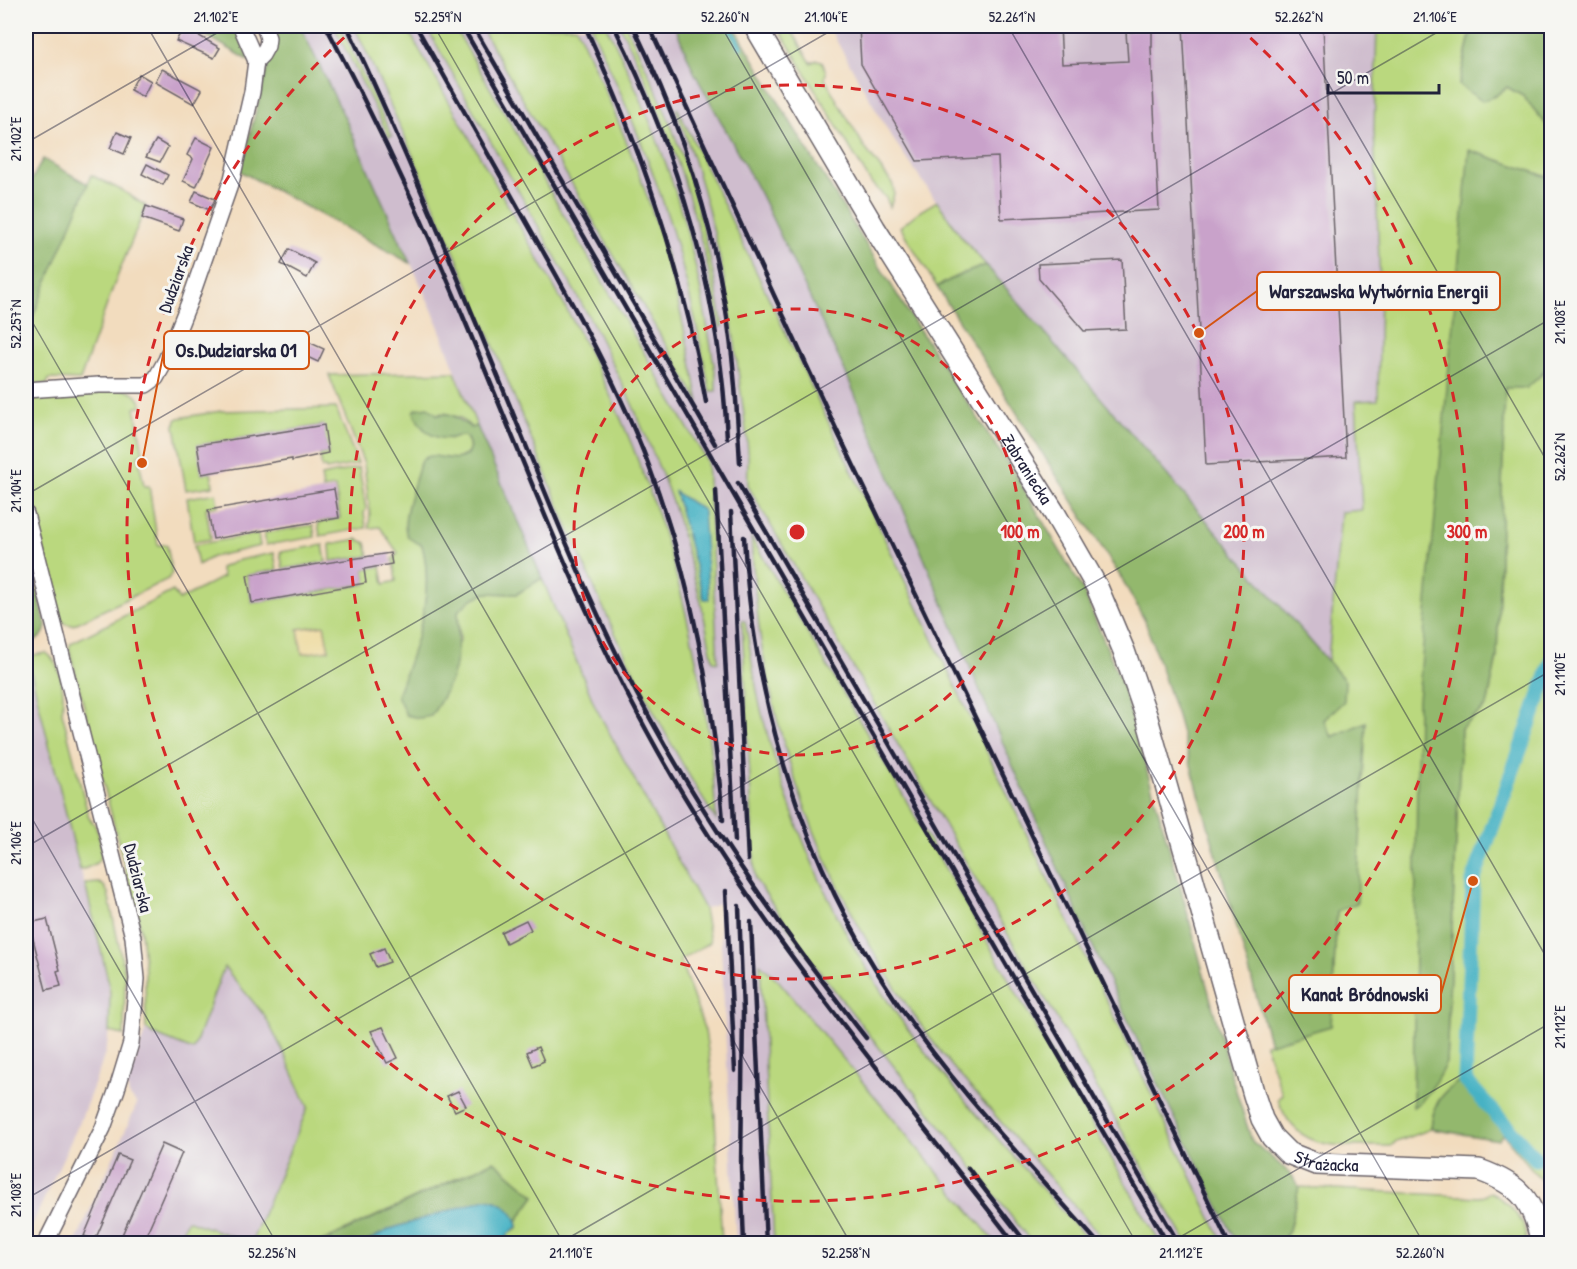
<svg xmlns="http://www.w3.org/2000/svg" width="1577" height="1269" font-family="'Patrick Hand',sans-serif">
  <rect width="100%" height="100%" fill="#f6f6f2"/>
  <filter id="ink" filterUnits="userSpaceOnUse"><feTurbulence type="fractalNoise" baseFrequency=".0167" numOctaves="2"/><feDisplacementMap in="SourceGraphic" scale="12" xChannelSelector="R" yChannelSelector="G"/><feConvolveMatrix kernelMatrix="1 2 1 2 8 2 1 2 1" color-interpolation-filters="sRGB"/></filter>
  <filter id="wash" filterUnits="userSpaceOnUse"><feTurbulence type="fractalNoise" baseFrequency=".008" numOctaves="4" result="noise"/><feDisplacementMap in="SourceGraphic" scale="24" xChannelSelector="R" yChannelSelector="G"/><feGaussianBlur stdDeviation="1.35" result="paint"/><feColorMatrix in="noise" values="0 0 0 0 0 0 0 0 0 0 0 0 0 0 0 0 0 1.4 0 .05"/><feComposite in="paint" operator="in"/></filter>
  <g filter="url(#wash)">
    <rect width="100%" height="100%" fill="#f2dcbe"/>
    <g fill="#cfbdce">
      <polygon points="300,26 697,26 1299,1243 996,1243 778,980 760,964 774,1243 736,1243 719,904 704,909 595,706 477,426 433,312 345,118"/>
      <polygon points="828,26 1377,26 1374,130 1380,287 1378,401 1356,402 1362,511 1341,512 1328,661 963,239 891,136"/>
      <polygon points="26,649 108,980 110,1022 107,1046 100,1069 80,1121 26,1238"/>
      <polygon points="223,967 264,1015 282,1049 308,1107 251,1243 187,1220 177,1243 75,1244 137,1104 129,1095 127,1085 146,1029 153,1034"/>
    </g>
    <g fill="#bad87e" stroke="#6e7d5c" stroke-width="1.5">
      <polygon points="334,26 340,26 392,136 389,137"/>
      <path d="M354 26H406C444 93 482 160 520 227 561 298 601 369 632 445 680 564 710 693 716 820 626 677 563 518 500 362 454 249 406 136 354 26Z"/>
      <polygon points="426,26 454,26 707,461 718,662 713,661 701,602 676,513 663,477 633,406 593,324"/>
      <path d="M480 26H576C606 92 636 159 658 229 676 286 688 344 699 402Z"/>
      <path d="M591 26H606L612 37C637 88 659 140 676 194 695 253 706 315 716 377V391H710C698 332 686 274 668 217 647 152 619 88 591 26Z"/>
      <path d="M620 26H626C641 56 655 86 668 118 695 185 711 255 723 326L720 327C701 221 669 121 620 26Z"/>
      <path d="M777 26H789L811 63 817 60 822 61 826 72 825 79 839 104 865 148 892 183C896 192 893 198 890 207L886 198 871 183Z"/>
      <path d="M1377 26H1472L1459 85 1495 96 1507 87 1523 96 1551 130V178L1469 150 1446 1063 1461 728 1487 706 1497 657 1505 387 1540 376 1551 361V1192L1459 1081C1439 1095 1433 1105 1431 1129L1394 1143 1391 1146C1343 1145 1296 1155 1278 1099L1282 1094 1265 1044 1331 1026 1337 911 1366 722 1332 737 1323 720 1345 681 1328 661 1341 512 1362 510 1356 401 1378 400 1380 287 1374 130Z"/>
      <path d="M676 109H678L1223 1243H1187L748 486C747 476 748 465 748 454 747 432 743 408 740 386 730 290 710 199 676 109Z"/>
      <polygon points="91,175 123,191 146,206 115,282 80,380 49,379 47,384 26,384 26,333"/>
      <polygon points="937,201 963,239 986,265 955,277 937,287 900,227 917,213"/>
      <path d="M455 372 477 426 472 428 461 418 445 413 415 416 419 421 449 439 460 435 465 436C484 463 435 461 420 463 417 480 397 525 409 538 413 541 418 543 422 544 436 596 415 647 398 695L460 641 458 611 471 599 486 593 517 594 542 578 595 706 704 909 710 942 680 960 705 1031 713 1084 722 1243H508L507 1234 516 1230 518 1226 517 1221 535 1196 494 1161 318 1243H251L308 1107 282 1049 264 1015 224 967 193 1050 153 1034 146 1029 145 972 141 931 69 648 71 643 173 591 179 600 223 577 220 568 239 560 274 553 277 570 247 575 252 603 366 584 364 569 381 566 384 584 396 581 393 559 398 553 380 527 369 528 370 512 364 464 329 375Z"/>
      <path d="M123 389C134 393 139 395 142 406L135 408 143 453 138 455 144 486H149L158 545H167L172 573 168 579 73 625 66 624 61 620 26 478V399Z"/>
      <polygon points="336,408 358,464 326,470 325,467 322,468 320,455 328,453 323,425 198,445 202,474 211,472 213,486 186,490 175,426 176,420 179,418 221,411"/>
      <polygon points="359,468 366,509 364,513 366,528 320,536 318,523 340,518 335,487 323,489 321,476"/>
      <polygon points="216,493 218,506 206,508 211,539 194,542 187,498"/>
      <polygon points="313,525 315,537 266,545 264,533"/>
      <polygon points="258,534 260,546 212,557 198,565 194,545"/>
      <path d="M751 537 891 774 1160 1243H1107L949 1063C854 941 790 806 763 654 756 615 754 576 751 537Z"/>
      <polygon points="358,539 366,543 369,556 331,561 330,544"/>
      <polygon points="323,545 326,562 283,569 280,552"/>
      <path d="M742 621H745C750 649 754 678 760 706 785 808 827 912 887 1000 947 1087 1021 1164 1091 1243H1032L814 964 755 879Z"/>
      <path d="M46 653C62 663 65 694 62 712L89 818C97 826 98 831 100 841 104 860 98 865 80 870L27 656Z"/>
      <polygon points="99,883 104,886 108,893 125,975 124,1035 109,1032 110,993 108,980 85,884"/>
      <polygon points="760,964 778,980 996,1243 774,1243"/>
      <polygon points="1299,1187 1479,1197 1491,1192 1509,1205 1523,1223 1527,1243 1281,1244 1289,1230"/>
      <polygon points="187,1220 250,1243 177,1243"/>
    </g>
    <g fill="#93b86d" stroke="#5a6d54" stroke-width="1.5">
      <polygon points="190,26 235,26 250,61"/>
      <polygon points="270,26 300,26 345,118 410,263 240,171 275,39"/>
      <polygon points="675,26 734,26 794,128 911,317 1018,479 1083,590 1122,684 1179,882 1231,1075 1252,1141 1291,1174 1299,1187 1289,1230 1281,1243 1237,1243 1161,1090 1087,934 989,712 845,371 761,195 694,72"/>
      <polygon points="1472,26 1551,26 1551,130 1523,96 1507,87 1495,96 1482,101 1459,85"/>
      <path d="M1469 150 1551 178V361L1540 376 1527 388H1505L1497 657 1487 706 1461 728 1446 1063C1437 1079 1429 1098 1413 1107L1418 700Z"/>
      <polygon points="43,159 88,184 26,333 26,190"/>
      <polygon points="986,265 1345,681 1344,701 1324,720 1332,737 1366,722 1357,903 1337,911 1331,1026 1270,1044 1177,716 1145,621 1122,579 937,287 955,277"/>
      <path d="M428 407 438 415C454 411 459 421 472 428L477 426 542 578 517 594 486 593 472 599 458 611C459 657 457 678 431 716L419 718 406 715 397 695C415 647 436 596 422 545 418 543 413 541 409 538 397 526 417 479 420 463 423 459 427 456 432 456 443 456 464 465 469 450 471 445 468 440 465 436 459 435 456 437 451 438 433 441 419 428 414 412L416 409Z"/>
      <path d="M26 546 46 625C45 638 37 640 26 643Z"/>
      <path d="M1459 1081 1504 1133 1498 1140 1431 1129C1433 1105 1440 1095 1459 1081Z"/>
      <path d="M494 1161 535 1196 517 1221C507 1208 503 1200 486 1199L390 1229 364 1243 318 1244Z"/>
    </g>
    <polygon fill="#eeda9e" stroke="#887e6c" stroke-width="1.5" points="324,625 329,650 302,654 298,629"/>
    <g fill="#47b2c4" stroke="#346a80" stroke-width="1.5">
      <polygon points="675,492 703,510 709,599 704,599"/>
      <path d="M486 1199C501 1200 515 1211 518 1226L507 1235 508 1243H364L390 1229Z"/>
    </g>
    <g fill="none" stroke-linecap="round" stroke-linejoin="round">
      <polyline stroke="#47b2c4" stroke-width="4.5" points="729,26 741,47"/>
      <polyline stroke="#47b2c4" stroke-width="15" points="1536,1159 1465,1080 1473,881 1552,661"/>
    </g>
    <g id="blocks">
      <g fill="#c9a2ca">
        <polygon points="859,26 1060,26 1062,64 1128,61 1126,32 1152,30 1152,47 1151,47 1159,210 1001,219 998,157 917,161 861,64"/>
        <polygon points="1183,26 1323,26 1346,457 1206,465"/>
        <polygon points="184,27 220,48 214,58 176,41"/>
        <polygon points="162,69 202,90 194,104 155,82"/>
        <polygon points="139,74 151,81 143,97 130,90"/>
        <polygon points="117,132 131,138 124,154 110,148"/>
        <polygon points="196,138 214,147 196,187 183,181 193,159 187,155"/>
        <polygon points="156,140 168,147 160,162 146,157"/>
        <polygon points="147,164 168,175 163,185 142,174"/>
        <polygon points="196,191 215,199 210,210 191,202"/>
        <polygon points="146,206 183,219 179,231 142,218"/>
        <polygon points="289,249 315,263 307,278 281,264"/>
        <polygon points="1122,260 1126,329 1084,331 1039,279 1038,264"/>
        <polygon points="291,334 324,349 318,362 301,354 298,362 282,355"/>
        <polygon points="324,425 328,453 292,461 292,459 202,474 197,445"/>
        <polygon points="334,489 339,518 213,539 208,510"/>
        <polygon points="390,553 392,564 364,569 366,583 252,603 247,575"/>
        <polygon points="47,919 60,970 57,971 61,986 46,990 29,923"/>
        <polygon points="526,920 531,930 506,943 501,932"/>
        <polygon points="384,948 390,962 376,967 370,954"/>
        <polygon points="383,1027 398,1058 387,1063 371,1031"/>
        <polygon points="538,1047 544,1061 533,1066 527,1052"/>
        <polygon points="458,1091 466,1106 455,1111 447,1096"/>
        <polygon points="162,1144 182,1153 142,1244 118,1244"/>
        <polygon points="118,1155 130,1160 95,1240 84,1236"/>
      </g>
    </g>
  </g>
  <g filter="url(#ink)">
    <use href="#blocks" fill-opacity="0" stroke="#6b6369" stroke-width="1.5"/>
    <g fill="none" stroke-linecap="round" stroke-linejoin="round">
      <defs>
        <g id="minor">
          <polyline points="244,26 242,29 256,61"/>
          <polyline points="26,390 99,385 146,385 156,378 166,360 190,300 232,179 252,92 256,61 262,55 267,46 268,38 264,26"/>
          <polyline points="26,514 133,937 137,979 131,1043 117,1089 103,1128 45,1244"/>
        </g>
        <g id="secondary">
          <path id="s1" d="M755 26 875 229 1055 514 1097 587 1124 651 1147 718 1254 1095 1262 1119 1272 1137 1288 1153 1316 1164 1479 1170C1521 1185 1533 1200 1542 1244"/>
        </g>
      </defs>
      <use href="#minor" stroke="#6b6369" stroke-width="18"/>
      <use href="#secondary" stroke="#6b6369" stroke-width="24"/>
      <use href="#minor" stroke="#fff" stroke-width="15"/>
      <use href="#secondary" stroke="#fff" stroke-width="21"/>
      <g stroke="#22223b" stroke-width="4.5">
        <path d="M326 26C370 109 411 194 448 281 513 432 568 588 648 733 748 918 887 1078 1015 1244"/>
        <path d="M347 26C406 150 458 278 510 406 546 494 581 583 624 669 691 801 775 922 866 1038"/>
        <path d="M416 26C456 97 496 168 536 239 578 313 619 387 649 466 692 581 713 698 723 820"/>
        <polyline points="462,26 1168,1244"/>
        <polyline points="473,26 715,444"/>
        <path d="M585 26C642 151 682 266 706 402"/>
        <path d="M614 26C678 153 720 294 727 438"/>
        <path d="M633 26C676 114 709 207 725 305 734 357 737 410 740 463"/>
        <polyline points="649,26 838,433 1229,1244"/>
        <polyline points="738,483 1179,1244"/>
        <polyline points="716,490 735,841"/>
        <polyline points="731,512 748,860"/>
        <path d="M744 537C753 703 803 863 896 1001 954 1088 1029 1165 1099 1244"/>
        <polyline points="726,891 735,1071"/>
        <polyline points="739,906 743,1012 741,1167 744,1244"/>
        <polyline points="751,922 766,1244"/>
        <polyline points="968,1168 1027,1244"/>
      </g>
    </g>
  </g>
  <path fill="none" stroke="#22223b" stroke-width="1.5" stroke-opacity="0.45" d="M147 26 851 1244M434 26 1137 1244M721 26 1424 1244M1008 26 1552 967M1295 26 1552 470M26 143 229 26M26 311 564 1244M26 495 839 26M26 808 277 1244M26 847 1448 26M26 1199 1552 318M558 1244 1552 670M1168 1244 1552 1022"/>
  <g fill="none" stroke="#d62828" stroke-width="3" stroke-dasharray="10 8">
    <circle cx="797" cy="532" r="223"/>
    <circle cx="797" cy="532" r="447"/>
    <path d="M1237 26A670 670 0 1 1 357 26"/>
  </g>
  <g text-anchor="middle" stroke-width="6" stroke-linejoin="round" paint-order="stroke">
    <g font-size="18" fill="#22223b" stroke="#f6f6f2">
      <text transform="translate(176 279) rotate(-70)" y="6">Dudziarska</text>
      <text dy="6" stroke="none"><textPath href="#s1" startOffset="520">Zabraniecka</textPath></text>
      <text transform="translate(138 878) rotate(76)" y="6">Dudziarska</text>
      <text dy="6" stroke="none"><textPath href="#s1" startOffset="1298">Strażacka</textPath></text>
    </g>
  </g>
  <circle cx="797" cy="532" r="9" fill="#d62828" stroke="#f6f6f2" stroke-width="3"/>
  <g font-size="18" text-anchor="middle" font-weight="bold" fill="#d62828" stroke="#f6f6f2" stroke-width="6" stroke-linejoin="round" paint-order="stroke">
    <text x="1020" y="538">100 m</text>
    <text x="1244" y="538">200 m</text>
    <text x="1467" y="538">300 m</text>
  </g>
  <path fill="none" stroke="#d45411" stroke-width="2" d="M1199 333L1257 291M142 463L164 350M1473 881L1441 994"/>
  <g fill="#d45411" stroke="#f6f6f2" stroke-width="2">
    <circle cx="1199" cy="333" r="6"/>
    <circle cx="142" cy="463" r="6"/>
    <circle cx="1473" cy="881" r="6"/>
  </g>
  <g fill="#f6f6f2" stroke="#d45411" stroke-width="2">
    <rect x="1257" y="272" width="243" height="38" rx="6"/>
    <rect x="164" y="331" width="145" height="38" rx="6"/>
    <rect x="1289" y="975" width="152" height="38" rx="6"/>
  </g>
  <g font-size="20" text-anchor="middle" font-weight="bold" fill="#22223b">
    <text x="1379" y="298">Warszawska Wytwórnia Energii</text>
    <text x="236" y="357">Os.Dudziarska 01</text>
    <text x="1365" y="1001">Kanał Bródnowski</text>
  </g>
  <rect width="1577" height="1269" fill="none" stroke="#f6f6f2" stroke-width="66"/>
  <path d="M1328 84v9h111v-9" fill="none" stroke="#22223b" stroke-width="3"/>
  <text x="1337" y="84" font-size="18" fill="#22223b" stroke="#f6f6f2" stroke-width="4.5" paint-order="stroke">50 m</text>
  <rect x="33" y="33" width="1511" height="1203" fill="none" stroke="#22223b" stroke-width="2"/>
  <g font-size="15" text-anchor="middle" fill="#22223b">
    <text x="216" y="22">21.102°E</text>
    <text x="438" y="22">52.259°N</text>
    <text x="725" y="22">52.260°N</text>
    <text x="826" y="22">21.104°E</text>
    <text x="1012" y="22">52.261°N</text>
    <text x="1299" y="22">52.262°N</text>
    <text x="1435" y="22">21.106°E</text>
    <text transform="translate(16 139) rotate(-90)" y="5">21.102°E</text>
    <text transform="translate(1560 322) rotate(-90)" y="5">21.108°E</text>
    <text transform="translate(16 324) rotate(-90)" y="5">52.257°N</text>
    <text transform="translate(1560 457) rotate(-90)" y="5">52.262°N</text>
    <text transform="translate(16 491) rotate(-90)" y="5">21.104°E</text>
    <text transform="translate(1560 674) rotate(-90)" y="5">21.110°E</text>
    <text transform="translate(16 843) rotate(-90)" y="5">21.106°E</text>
    <text transform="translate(1560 1027) rotate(-90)" y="5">21.112°E</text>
    <text transform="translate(16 1195) rotate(-90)" y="5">21.108°E</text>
    <text x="272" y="1258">52.256°N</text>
    <text x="571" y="1258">21.110°E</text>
    <text x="846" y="1258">52.258°N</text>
    <text x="1181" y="1258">21.112°E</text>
    <text x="1420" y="1258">52.260°N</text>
  </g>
</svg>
